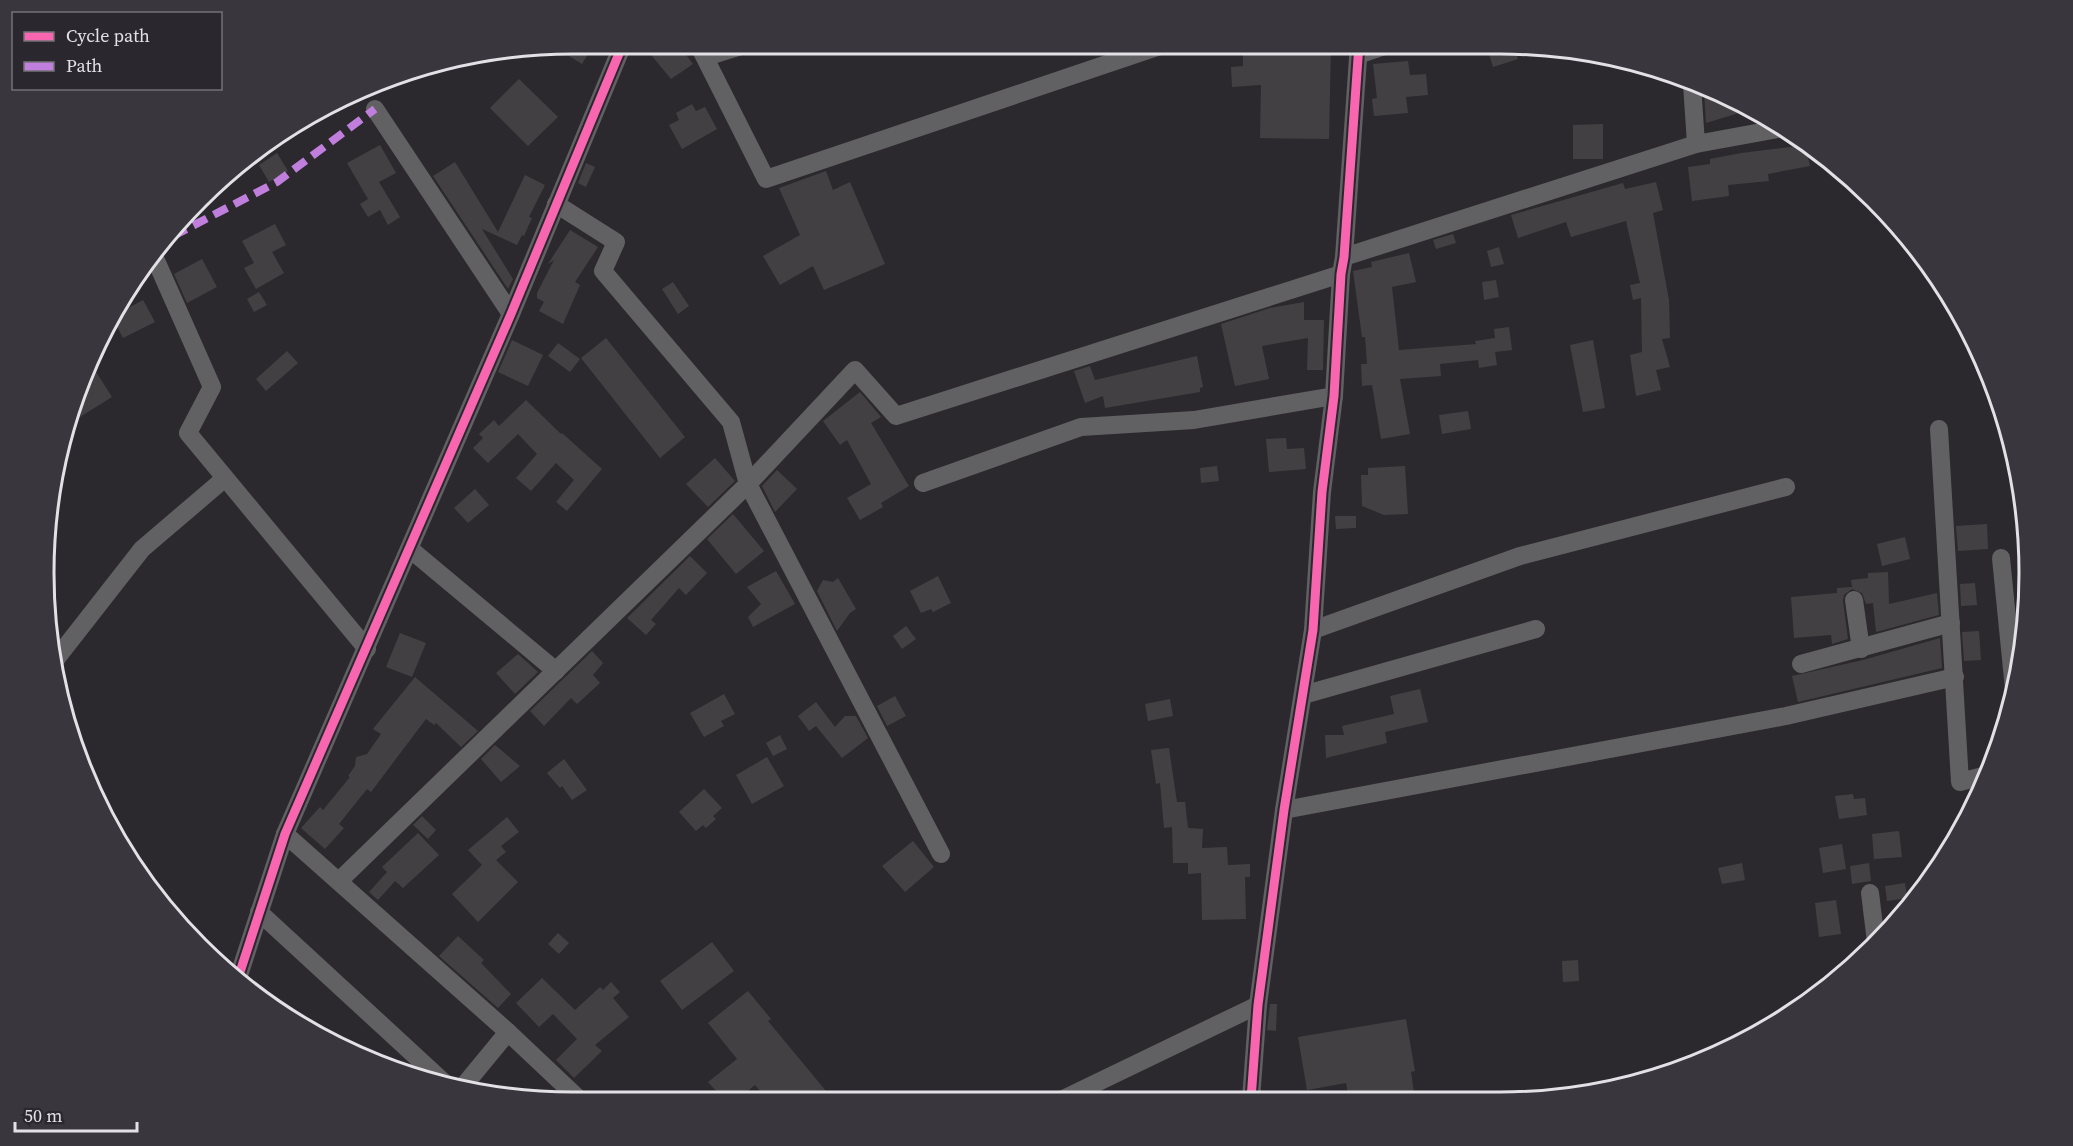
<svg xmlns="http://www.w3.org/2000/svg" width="2073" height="1146" font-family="'Source Serif 4',serif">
  <rect width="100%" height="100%" fill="#2b292d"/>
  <g fill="#424043">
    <polygon points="570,44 594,44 582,64 564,53"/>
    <polygon points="642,44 678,44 693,64 671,79"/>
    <polygon points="1243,44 1331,45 1329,139 1260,138 1261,85 1232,87 1231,67 1243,66"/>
    <polygon points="1486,45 1514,45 1518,59 1493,67"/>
    <polygon points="1408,61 1410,75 1426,74 1428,95 1406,97 1408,113 1374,116 1372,99 1377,98 1373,64"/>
    <polygon points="519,79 558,117 528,146 490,108"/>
    <polygon points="1708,91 1736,103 1752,109 1706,123 1704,92"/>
    <polygon points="692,104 696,111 705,107 717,129 682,149 669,125 679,120 676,113"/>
    <polygon points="1603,124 1603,159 1573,159 1573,125"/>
    <polygon points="380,145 396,173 379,182 400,217 388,225 380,210 368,217 360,204 368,199 347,163"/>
    <polygon points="1805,145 1810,166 1768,174 1769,181 1728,185 1729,196 1692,201 1688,167 1710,164 1710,159 1741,153"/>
    <polygon points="277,153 288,171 269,182 259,165"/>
    <polygon points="455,162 498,232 525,175 545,185 529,217 532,218 524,236 522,235 517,245 482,229 513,279 508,289 433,176"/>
    <polygon points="586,163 595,167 586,187 578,183"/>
    <polygon points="826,171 833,190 850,182 885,264 824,290 813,266 780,285 763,256 800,235 779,188"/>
    <polygon points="1656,182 1663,210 1653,213 1669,300 1670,338 1662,339 1670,367 1656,370 1661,390 1636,396 1630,355 1642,352 1641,298 1633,300 1630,285 1640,283 1626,221 1571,237 1566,222 1518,238 1511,215 1623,183 1625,189"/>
    <polygon points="275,224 286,245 272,252 284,273 256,289 244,268 254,263 242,241"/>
    <polygon points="570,230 598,247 575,282 580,285 563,324 539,311 544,302 537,298 537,293 554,260 548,264"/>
    <polygon points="1453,234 1456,243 1436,249 1433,240"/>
    <polygon points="1499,247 1504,264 1491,267 1487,251"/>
    <polygon points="1409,253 1416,282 1392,287 1399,350 1476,344 1475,341 1495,338 1494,329 1509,327 1512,350 1495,352 1497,365 1479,368 1478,360 1440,364 1441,376 1400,379 1410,434 1381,439 1372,385 1362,386 1361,364 1367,364 1365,337 1362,337 1353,271 1372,267 1371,262"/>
    <polygon points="202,259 217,287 187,303 174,274"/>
    <polygon points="1496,280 1499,297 1484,300 1482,282"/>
    <polygon points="673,282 689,306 678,314 662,289"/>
    <polygon points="259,292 267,305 254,312 247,299"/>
    <polygon points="143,300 155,322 123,338 114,321 117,314"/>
    <polygon points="1304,302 1304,320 1324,320 1323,370 1307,370 1308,338 1262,346 1269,379 1235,386 1221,324 1270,308"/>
    <polygon points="606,338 685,437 660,458 581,358"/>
    <polygon points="512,340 543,355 528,386 498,372"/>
    <polygon points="1593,340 1605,408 1583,412 1570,345"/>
    <polygon points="558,343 580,359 570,372 548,356"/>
    <polygon points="287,351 298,363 266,391 256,379"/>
    <polygon points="1197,356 1203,387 1200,388 1200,392 1105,408 1103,396 1085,403 1074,371 1090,366 1095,380"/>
    <polygon points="93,367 112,397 67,425 76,403"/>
    <polygon points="860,392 881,417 871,423 909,486 881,503 883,507 860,520 847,498 871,484 847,440 840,445 823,421"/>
    <polygon points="526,400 561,434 562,433 602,469 567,511 556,502 574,480 556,463 531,491 516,478 537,454 518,434 488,463 473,448 483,438 479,434 494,420 499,426"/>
    <polygon points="1468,411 1471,429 1442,434 1439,415"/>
    <polygon points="1286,438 1287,449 1304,448 1306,469 1269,472 1266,439"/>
    <polygon points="715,458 735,481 708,507 686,484"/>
    <polygon points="1217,466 1219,481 1201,483 1200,468"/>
    <polygon points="1405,466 1408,514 1384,515 1362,506 1361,475 1368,475 1368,468"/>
    <polygon points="777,470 797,489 775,512 762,486"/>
    <polygon points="475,489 489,505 468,523 454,508"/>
    <polygon points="733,514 764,551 736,574 707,539"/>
    <polygon points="1335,516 1356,516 1356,528 1336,529"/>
    <polygon points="1987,524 1988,549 1958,551 1956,526"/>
    <polygon points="1905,537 1910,559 1882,566 1877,544"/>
    <polygon points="690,556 707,573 686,595 679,588 651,620 656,624 646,635 627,618"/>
    <polygon points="776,571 795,604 753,627 748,617 761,604 747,587"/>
    <polygon points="1888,572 1889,604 1937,593 1939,615 1876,632 1873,603 1866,604 1862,593 1852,589 1844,595 1843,601 1848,639 1832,644 1831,635 1794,638 1791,597 1837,593 1837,588 1852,587 1851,580 1868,578 1868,573"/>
    <polygon points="938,576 951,603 933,612 931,609 921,613 910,591"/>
    <polygon points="838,578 856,609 850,613 837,631 817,591 823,580 833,582"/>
    <polygon points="1975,583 1977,605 1961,606 1960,584"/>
    <polygon points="906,626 916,639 902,649 893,636"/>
    <polygon points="1979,631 1981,660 1964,661 1962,632"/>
    <polygon points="400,633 426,643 412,677 386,667"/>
    <polygon points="1940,638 1942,668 1798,702 1792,676 1863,660"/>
    <polygon points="592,651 603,663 593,675 600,683 577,704 571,698 544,726 530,711"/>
    <polygon points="518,654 538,672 515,694 496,673"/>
    <polygon points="415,677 478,731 461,747 436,723 434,725 426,719 371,792 367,789 339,824 344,828 325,849 301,828 320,807 323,810 350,777 348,776 355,766 356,757 367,754 381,734 373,729"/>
    <polygon points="1420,689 1428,722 1385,732 1387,743 1326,758 1325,735 1344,735 1342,726 1394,714 1390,696"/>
    <polygon points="724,694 735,714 721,721 724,726 704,737 690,713"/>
    <polygon points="895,696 906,716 887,726 877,706"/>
    <polygon points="1170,699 1173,716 1148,721 1145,704"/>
    <polygon points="816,702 835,727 845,716 856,716 868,738 842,758 816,726 809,731 798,716"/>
    <polygon points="780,735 787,749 773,756 766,743"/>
    <polygon points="495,745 520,766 501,782 481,759"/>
    <polygon points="1169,748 1177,802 1185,802 1188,828 1203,829 1202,848 1227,847 1228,865 1250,864 1250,877 1245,877 1246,919 1202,920 1201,873 1188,874 1188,863 1173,863 1172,827 1164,828 1160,783 1156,784 1151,750"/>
    <polygon points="767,757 784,786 752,804 736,775"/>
    <polygon points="564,759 587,790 572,800 562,786 560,788 547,773"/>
    <polygon points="704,789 722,808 713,816 716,819 706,828 703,825 696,831 679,812"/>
    <polygon points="1853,794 1854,799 1865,798 1867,815 1839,819 1835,796"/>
    <polygon points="422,816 436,830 428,839 413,825"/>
    <polygon points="507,817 519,832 501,846 506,852 496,860 518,882 478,922 452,894 482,865 468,850"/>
    <polygon points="1899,831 1902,857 1874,859 1872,834"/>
    <polygon points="418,833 439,855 403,888 395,881 378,900 369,892 387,872 382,867"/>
    <polygon points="913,841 934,867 905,892 882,866"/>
    <polygon points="1842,844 1846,869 1823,873 1819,848"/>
    <polygon points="1742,863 1745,880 1722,884 1718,868"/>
    <polygon points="1869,863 1871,881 1852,884 1850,866"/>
    <polygon points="1905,883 1907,898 1887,901 1885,886"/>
    <polygon points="1836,900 1841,934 1819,937 1815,903"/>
    <polygon points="558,933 569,943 559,954 548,944"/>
    <polygon points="458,936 484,960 481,963 511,994 498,1008 439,956"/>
    <polygon points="712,942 734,971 682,1010 660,981"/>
    <polygon points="1578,960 1579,981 1563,982 1562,961"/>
    <polygon points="542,978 575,1010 600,987 603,990 611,982 620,992 613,998 629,1017 595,1045 602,1051 574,1078 556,1060 577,1039 553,1014 539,1027 516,1003"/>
    <polygon points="748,991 771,1019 768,1021 826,1091 815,1100 768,1101 755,1085 736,1101 725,1101 708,1082 737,1059 708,1023"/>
    <polygon points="1270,1004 1277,1004 1276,1031 1267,1030"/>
    <polygon points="1406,1019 1415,1071 1411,1072 1415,1099 1349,1099 1346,1083 1307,1090 1298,1037"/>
  </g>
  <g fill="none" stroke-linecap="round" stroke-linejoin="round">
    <g stroke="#616063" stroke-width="18">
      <polyline points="698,44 766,179 1166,44"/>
      <polyline points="1358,55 1390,44"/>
      <polyline points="706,57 748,44"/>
      <polyline points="1692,84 1696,144"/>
      <polyline points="375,109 511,314"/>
      <polyline points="556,204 616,242 603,271 731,422 748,484 941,854"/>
      <polyline points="154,256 212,387 188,433 367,649"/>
      <polyline points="1344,257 1696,144 1784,128"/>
      <polyline points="1939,429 1960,782 1987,775"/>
      <polyline points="923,483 1081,427 1194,420 1334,396"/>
      <polyline points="410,549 556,671"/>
      <polyline points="2001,558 2014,689"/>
      <polyline points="1854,600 1861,649"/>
      <polyline points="1313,630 1520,556 1786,487"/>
      <polyline points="56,659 142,549 224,479"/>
      <polyline points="1801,664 1951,623"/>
      <polyline points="1303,695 1536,629"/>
      <polyline points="1284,810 1786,716 1955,677"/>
      <polyline points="285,834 508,1032 581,1101"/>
      <polyline points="339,881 748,484 855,370 896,416 1341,274"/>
      <polyline points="1870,893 1876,942"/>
      <polyline points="259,912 449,1087"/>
      <polyline points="239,975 285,834 511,314 623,44"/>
      <polyline points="461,1089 508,1032"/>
      <polyline points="1251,1099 1258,1005 1284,810 1313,630 1322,492 1334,396 1341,274 1344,257 1359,44"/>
      <polyline points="1061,1100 1258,1005"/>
    </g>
    <polyline stroke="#c07fdc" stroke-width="8" stroke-dasharray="15 8" stroke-linecap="butt" points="173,236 277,182 375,109"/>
    <defs>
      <g id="cycleway">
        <polyline points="239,975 285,834 511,314 623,44"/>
        <polyline points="1251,1099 1258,1005 1284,810 1313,630 1322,492 1334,396 1341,274 1344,257 1359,44"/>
      </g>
    </defs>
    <use href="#cycleway" stroke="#2b272f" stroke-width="13"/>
    <use href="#cycleway" stroke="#f766af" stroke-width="9"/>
  </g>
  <path d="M0 0H2073V1146H0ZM573 54H1500A519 519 0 0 1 2019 573V573A519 519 0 0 1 1500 1092H573A519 519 0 0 1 54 573V573A519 519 0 0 1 573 54Z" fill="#3a363e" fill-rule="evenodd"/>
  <path fill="none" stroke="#e3e1e6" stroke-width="3" d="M573 54H1500A519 519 0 0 1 2019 573V573A519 519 0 0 1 1500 1092H573A519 519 0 0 1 54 573V573A519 519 0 0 1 573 54Z"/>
  <rect x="12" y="12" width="210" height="78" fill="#2b272f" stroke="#757178" stroke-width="1.5"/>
  <rect x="24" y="32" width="30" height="9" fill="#f766af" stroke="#757178" stroke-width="1.5"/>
  <text x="66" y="42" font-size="18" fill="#e3e1e6">Cycle path</text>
  <rect x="24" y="62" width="30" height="9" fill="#c07fdc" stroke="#757178" stroke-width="1.5"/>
  <text x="66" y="72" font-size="18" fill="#e3e1e6">Path</text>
  <path d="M15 1122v9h122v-9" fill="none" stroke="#e3e1e6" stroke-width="3"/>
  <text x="24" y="1122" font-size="18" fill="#e3e1e6" stroke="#2b272f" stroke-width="4.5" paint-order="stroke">50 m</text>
</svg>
